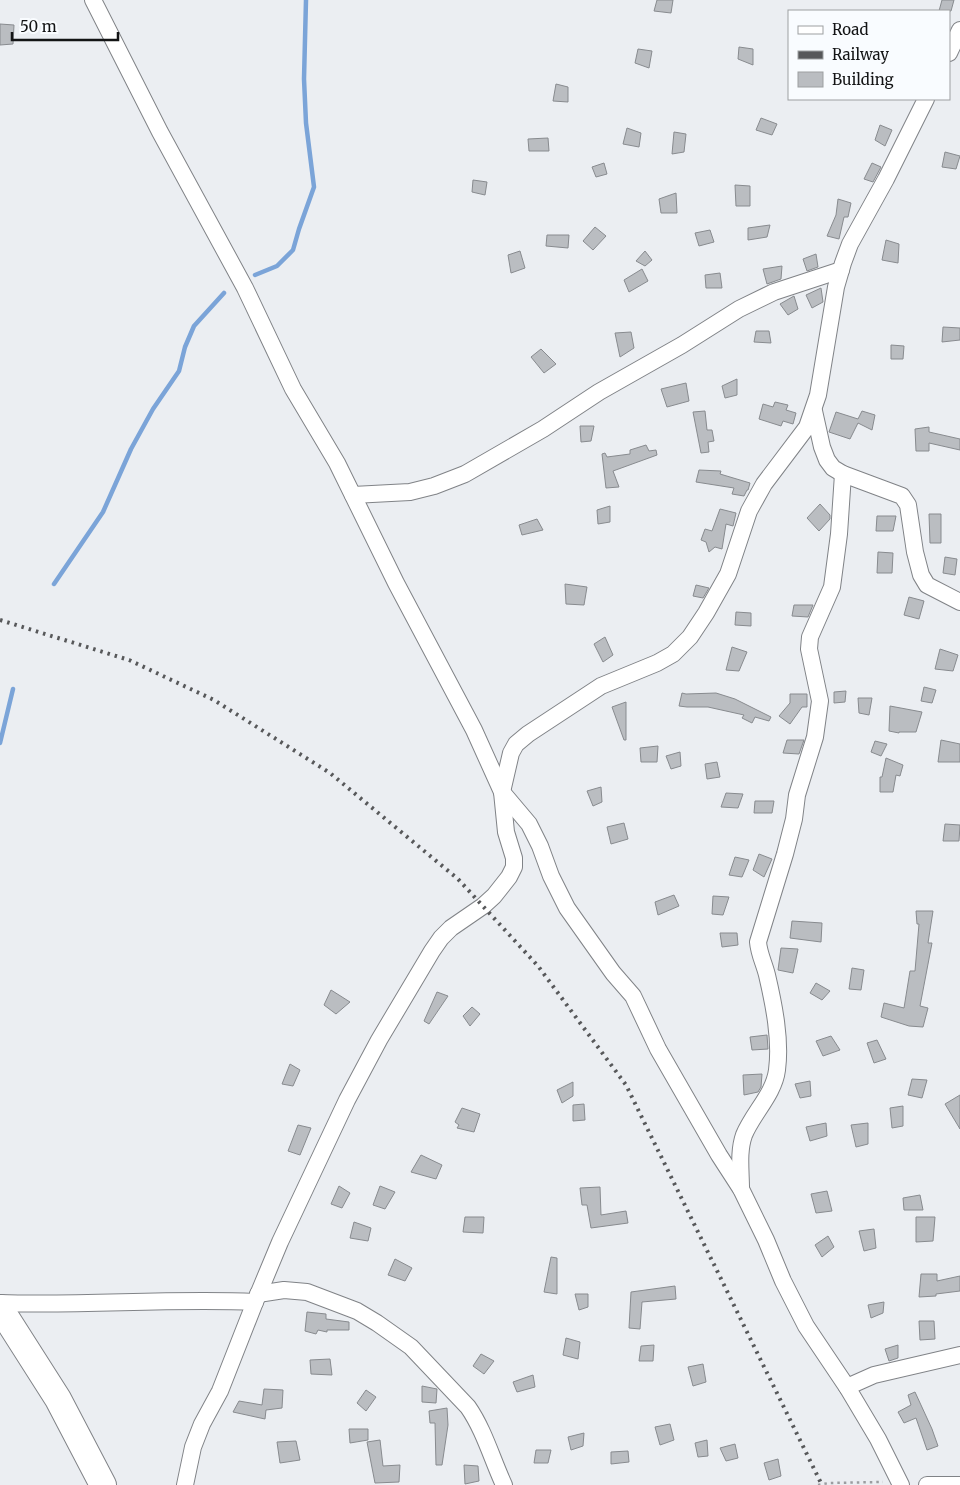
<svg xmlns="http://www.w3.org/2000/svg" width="960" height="1485" font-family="Merriweather,serif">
  <rect width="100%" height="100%" fill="#ebeef2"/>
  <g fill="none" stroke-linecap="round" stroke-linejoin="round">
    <g stroke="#7ba4d8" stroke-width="4.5">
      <polyline points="255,275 277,266 293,250 299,229 314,187 306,123 304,79 306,0"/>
      <polyline points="54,584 103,512 131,449 153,409 179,371 185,347 194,326 224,293"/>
      <polyline points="0,743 13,689"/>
    </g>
  </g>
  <g fill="#babdc1" stroke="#888b8f">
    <polygon points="657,0 673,0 671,13 654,11"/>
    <polygon points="942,0 954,0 951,11 939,11"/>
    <polygon points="0,24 14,25 13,44 0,45"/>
    <polygon points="739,47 753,49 753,65 738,59"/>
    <polygon points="638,49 652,51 649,68 635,63"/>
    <polygon points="556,84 568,87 568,102 553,101"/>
    <polygon points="761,118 777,124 772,135 756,130"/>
    <polygon points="880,125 892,130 885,146 875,140"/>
    <polygon points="627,128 641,133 639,147 623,144"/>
    <polygon points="674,132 686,134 684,152 672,154"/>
    <polygon points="548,138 549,151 529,151 528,139"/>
    <polygon points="945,152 960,156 956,169 942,167"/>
    <polygon points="604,163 607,174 596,177 592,167"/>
    <polygon points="872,163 881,167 873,182 864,179"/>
    <polygon points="473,180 487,182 485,195 472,192"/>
    <polygon points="735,185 750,186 750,206 736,206"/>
    <polygon points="676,193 677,213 661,213 659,199"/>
    <polygon points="838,199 851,203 848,217 844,217 839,239 827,236 836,215"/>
    <polygon points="770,225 767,237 748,240 748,228"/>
    <polygon points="595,227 606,236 593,250 583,241"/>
    <polygon points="710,230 714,242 699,246 695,233"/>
    <polygon points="547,235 569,235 568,248 546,246"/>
    <polygon points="886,240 899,244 898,263 882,260"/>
    <polygon points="520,251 525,268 511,273 508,255"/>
    <polygon points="645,251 652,260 645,266 636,261"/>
    <polygon points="816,254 818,267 807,271 803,259"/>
    <polygon points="782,266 781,279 767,284 763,269"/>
    <polygon points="642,269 648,281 629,292 624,280"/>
    <polygon points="720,273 722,288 706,288 705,275"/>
    <polygon points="821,288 823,302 812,308 806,295"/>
    <polygon points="794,296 798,309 788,315 780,304"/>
    <polygon points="943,327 960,328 960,340 942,342"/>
    <polygon points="756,331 769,331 771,343 754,342"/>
    <polygon points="631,332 634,348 620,357 615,333"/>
    <polygon points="891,345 904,346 903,359 891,359"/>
    <polygon points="541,349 556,364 544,373 531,357"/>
    <polygon points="737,379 737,395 725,398 722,386"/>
    <polygon points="686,383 689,401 667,407 661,389"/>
    <polygon points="775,402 788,405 786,410 796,413 793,424 783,421 781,426 759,419 763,404 773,407"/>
    <polygon points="705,411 707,430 712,430 714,441 708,442 709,452 701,453 693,412"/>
    <polygon points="862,411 875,415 872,430 858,423 850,439 829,432 836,412 858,419"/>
    <polygon points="580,426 594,426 591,441 581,442"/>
    <polygon points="929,427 929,432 960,439 960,450 929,443 929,451 916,451 915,429"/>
    <polygon points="646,445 649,451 656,450 657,455 613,471 619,487 606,488 602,454 605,453 607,457 630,454 630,450"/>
    <polygon points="699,470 721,471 720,474 750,483 748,490 747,490 744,496 732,494 734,488 696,482"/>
    <polygon points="820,504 830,515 830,519 819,531 807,518"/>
    <polygon points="610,506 610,522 598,524 597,510"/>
    <polygon points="720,509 736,513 733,526 726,524 722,549 715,547 709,552 706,542 701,540 705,529 712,531"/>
    <polygon points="929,514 941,514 941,543 930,543"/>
    <polygon points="877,516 896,516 893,531 876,531"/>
    <polygon points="537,519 543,530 522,535 519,525"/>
    <polygon points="878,552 893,553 892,573 877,573"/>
    <polygon points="945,557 957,559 955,575 943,573"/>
    <polygon points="565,584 587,587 584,605 566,604"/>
    <polygon points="696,585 709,588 703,598 693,596"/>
    <polygon points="909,597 924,601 919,619 904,615"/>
    <polygon points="794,605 813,605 808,617 792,616"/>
    <polygon points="736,612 751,613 751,626 735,625"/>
    <polygon points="605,637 613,655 603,662 594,644"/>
    <polygon points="732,647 747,652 739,671 726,670"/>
    <polygon points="940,649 958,655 953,671 935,669"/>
    <polygon points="924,687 936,690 932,703 921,701"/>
    <polygon points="846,691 845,702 834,703 834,692"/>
    <polygon points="682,693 686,694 716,693 735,699 771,717 769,721 755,717 752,723 742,718 744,715 708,707 687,707 679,706"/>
    <polygon points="790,694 807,694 807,707 802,707 790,724 779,716 790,703"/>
    <polygon points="858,698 872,698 869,715 859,713"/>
    <polygon points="626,702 626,740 624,740 612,707"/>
    <polygon points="890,706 922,712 916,732 899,732 899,733 889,731"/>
    <polygon points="787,740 804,740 799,754 783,753"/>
    <polygon points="941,740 960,744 960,762 938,762"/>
    <polygon points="875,741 887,744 881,756 871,752"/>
    <polygon points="658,746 657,762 641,762 640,748"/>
    <polygon points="680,752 681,766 671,769 666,756"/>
    <polygon points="886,758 903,765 900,776 896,775 893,792 880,792 880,777 882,777"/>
    <polygon points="717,762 720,777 707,779 705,764"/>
    <polygon points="601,787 602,802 593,806 587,791"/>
    <polygon points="726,793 743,794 738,808 721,807"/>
    <polygon points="755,801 774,801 772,813 754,813"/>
    <polygon points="624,823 628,839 611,844 607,827"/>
    <polygon points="945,824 960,825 959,841 943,841"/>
    <polygon points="759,854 772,859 764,877 753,870"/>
    <polygon points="735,857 749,860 742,877 729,875"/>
    <polygon points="674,895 679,906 658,915 655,902"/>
    <polygon points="713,896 729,897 723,915 712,914"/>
    <polygon points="916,911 933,911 928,943 932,943 920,1006 928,1008 923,1027 909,1026 881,1017 884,1003 904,1008 910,971 915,971 919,924 917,924"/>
    <polygon points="792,921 822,923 821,942 790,938"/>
    <polygon points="720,933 737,933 738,945 722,947"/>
    <polygon points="781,948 798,949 793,973 778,970"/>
    <polygon points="852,968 864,970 861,990 849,989"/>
    <polygon points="816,983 830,991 822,1000 810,993"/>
    <polygon points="331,990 350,1002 336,1014 324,1005"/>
    <polygon points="437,992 448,996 429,1024 424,1021"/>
    <polygon points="472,1007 480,1014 470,1026 463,1016"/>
    <polygon points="767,1035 768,1049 752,1050 750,1037"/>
    <polygon points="831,1036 840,1050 823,1056 816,1041"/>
    <polygon points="877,1040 886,1059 874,1063 867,1043"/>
    <polygon points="290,1064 300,1070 293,1086 282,1084"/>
    <polygon points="762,1074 761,1087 758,1092 744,1095 743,1075"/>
    <polygon points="912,1079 927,1080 922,1098 908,1095"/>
    <polygon points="810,1081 811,1096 800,1098 795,1084"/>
    <polygon points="573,1082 573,1096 562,1103 557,1090"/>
    <polygon points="960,1095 960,1129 945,1104"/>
    <polygon points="584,1104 585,1120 573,1121 573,1105"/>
    <polygon points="903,1106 903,1126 892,1128 890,1108"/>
    <polygon points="462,1108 480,1114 474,1132 457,1128 459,1125 455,1122"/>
    <polygon points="826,1123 827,1136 810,1141 806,1127"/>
    <polygon points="868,1123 868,1144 856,1147 851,1125"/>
    <polygon points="298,1125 311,1128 300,1155 288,1151"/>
    <polygon points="421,1155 442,1165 436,1179 411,1172"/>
    <polygon points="339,1186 350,1193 342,1208 331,1204"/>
    <polygon points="380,1186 395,1192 385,1209 373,1205"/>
    <polygon points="600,1187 601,1215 626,1211 628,1223 591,1228 587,1205 582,1205 580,1188"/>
    <polygon points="827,1191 832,1211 816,1213 811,1194"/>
    <polygon points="920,1195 923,1210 904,1210 903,1198"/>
    <polygon points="465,1217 484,1217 483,1233 463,1232"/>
    <polygon points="916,1217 935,1217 933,1241 916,1242"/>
    <polygon points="354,1222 371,1228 368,1241 350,1238"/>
    <polygon points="874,1229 876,1248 864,1251 859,1231"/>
    <polygon points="828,1236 834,1247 822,1257 815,1245"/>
    <polygon points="551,1257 557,1258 557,1294 544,1292"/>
    <polygon points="395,1259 412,1268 405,1281 388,1275"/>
    <polygon points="921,1274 937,1274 937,1281 960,1276 960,1291 936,1294 936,1296 919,1297"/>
    <polygon points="675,1286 676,1299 642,1302 640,1329 629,1328 631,1292"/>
    <polygon points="575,1294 588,1294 588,1307 579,1310"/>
    <polygon points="884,1302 883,1313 871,1318 868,1305"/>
    <polygon points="307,1312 326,1314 326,1319 349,1322 349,1330 327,1330 327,1332 318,1330 316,1334 305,1331"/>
    <polygon points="919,1321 934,1321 935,1339 920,1340"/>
    <polygon points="566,1338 580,1342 578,1359 563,1355"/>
    <polygon points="654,1345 653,1361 639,1361 641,1346"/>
    <polygon points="898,1345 898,1358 889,1361 885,1349"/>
    <polygon points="481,1354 494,1361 484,1374 473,1366"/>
    <polygon points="330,1359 332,1375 311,1374 310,1360"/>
    <polygon points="703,1364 706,1382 693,1386 688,1367"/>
    <polygon points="533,1375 535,1387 517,1392 513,1382"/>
    <polygon points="422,1386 437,1389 436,1403 422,1402"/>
    <polygon points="264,1389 283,1390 282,1408 266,1410 265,1419 233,1412 239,1401 262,1405"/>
    <polygon points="366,1390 376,1397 366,1411 357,1403"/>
    <polygon points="915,1392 932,1429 938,1446 927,1450 916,1418 904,1423 898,1412 911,1405 908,1395"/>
    <polygon points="447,1408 448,1425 442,1465 436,1465 435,1423 430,1423 429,1411"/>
    <polygon points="670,1424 674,1440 660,1445 655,1427"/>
    <polygon points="349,1429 368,1429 368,1440 350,1443"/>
    <polygon points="584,1433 583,1446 571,1450 568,1437"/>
    <polygon points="380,1440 383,1466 400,1465 399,1482 375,1483 367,1442"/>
    <polygon points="707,1440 708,1456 698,1457 695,1443"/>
    <polygon points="296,1441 300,1460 280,1463 277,1442"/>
    <polygon points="735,1444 738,1458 726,1461 720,1448"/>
    <polygon points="536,1450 551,1450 548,1463 534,1463"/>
    <polygon points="628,1451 629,1462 611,1464 611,1452"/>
    <polygon points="778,1459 781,1476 769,1480 764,1463"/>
    <polygon points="464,1465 478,1466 479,1481 465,1484"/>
  </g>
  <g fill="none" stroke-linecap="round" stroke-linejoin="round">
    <defs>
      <g id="minor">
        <polyline points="93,0 160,132 245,288 293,389 337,463 396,583 474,730 502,792 529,824 540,846 551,876 567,908 613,973 633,996 658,1049 719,1155 741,1189 766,1240 783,1281 806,1326 847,1387 878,1439 901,1485"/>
        <polyline points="949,53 960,30"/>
        <polyline points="814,411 822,447 827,460 833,468 843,474 902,496 908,505 915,552 921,575 927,585 960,602"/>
        <polyline points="353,495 410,492 434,486 465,474 543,429 599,392 682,345 739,309 774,292 841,270"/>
        <path d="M741 1189C741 1171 738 1152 744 1135 753 1113 774 1094 777 1070 781 1040 774 1005 767 975 764 963 759 954 758 942L785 854 794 819 797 795 815 737 820 701 809 649 810 637 832 587 839 534 843 474"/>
        <path d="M258 1294 284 1290 307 1292 357 1311 377 1323 411 1347 468 1407C484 1430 492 1459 504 1485"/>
        <path d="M0 1303C85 1306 170 1298 255 1302"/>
        <polyline points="847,1387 874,1375 960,1355"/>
        <polyline points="185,1485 193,1447 202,1424 220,1391 255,1302 280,1242 347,1100 379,1040 432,951 441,938 451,928 483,906 494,896 509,877 514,867 514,858 506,832 502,792 511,753 516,744 528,734 601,686 657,663 673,654 690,637 706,613 728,574 749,511 764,484 807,427 818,395 836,287 843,263 850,244 886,179 926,99"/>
        <polyline points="927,1485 960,1485"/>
      </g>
      <polyline id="primary" points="0,1308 58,1399 103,1485"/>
    </defs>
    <use href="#minor" stroke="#808387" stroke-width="18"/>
    <use href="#primary" stroke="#808387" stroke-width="28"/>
    <polyline stroke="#9b9da0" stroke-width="2.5" stroke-dasharray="2.5 4" stroke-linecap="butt" points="818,1485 829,1483 883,1482"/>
    <use href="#minor" stroke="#fff" stroke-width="16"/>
    <use href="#primary" stroke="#fff" stroke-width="26"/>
    <polyline stroke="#57585a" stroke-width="4" stroke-dasharray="2.5 5" stroke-linecap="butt" points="0,620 129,660 214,700 330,773 458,879 538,966 626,1085 822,1485"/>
  </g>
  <rect x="788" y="10" width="162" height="90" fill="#f9fcff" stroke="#9d9fa1"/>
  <rect x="798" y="26" width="25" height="8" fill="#ffffff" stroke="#9d9fa1"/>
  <text x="832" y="35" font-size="15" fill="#131415">Road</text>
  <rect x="798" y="51" width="25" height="8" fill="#57585a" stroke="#9d9fa1"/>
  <text x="832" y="60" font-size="15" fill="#131415">Railway</text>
  <rect x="798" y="72" width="25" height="15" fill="#babdc1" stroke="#9d9fa1"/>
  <text x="832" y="85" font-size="15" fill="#131415">Building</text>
  <path d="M12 32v8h106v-8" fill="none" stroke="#131415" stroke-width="2.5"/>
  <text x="20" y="32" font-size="15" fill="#131415" stroke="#f9fcff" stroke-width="4" paint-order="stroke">50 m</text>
</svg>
